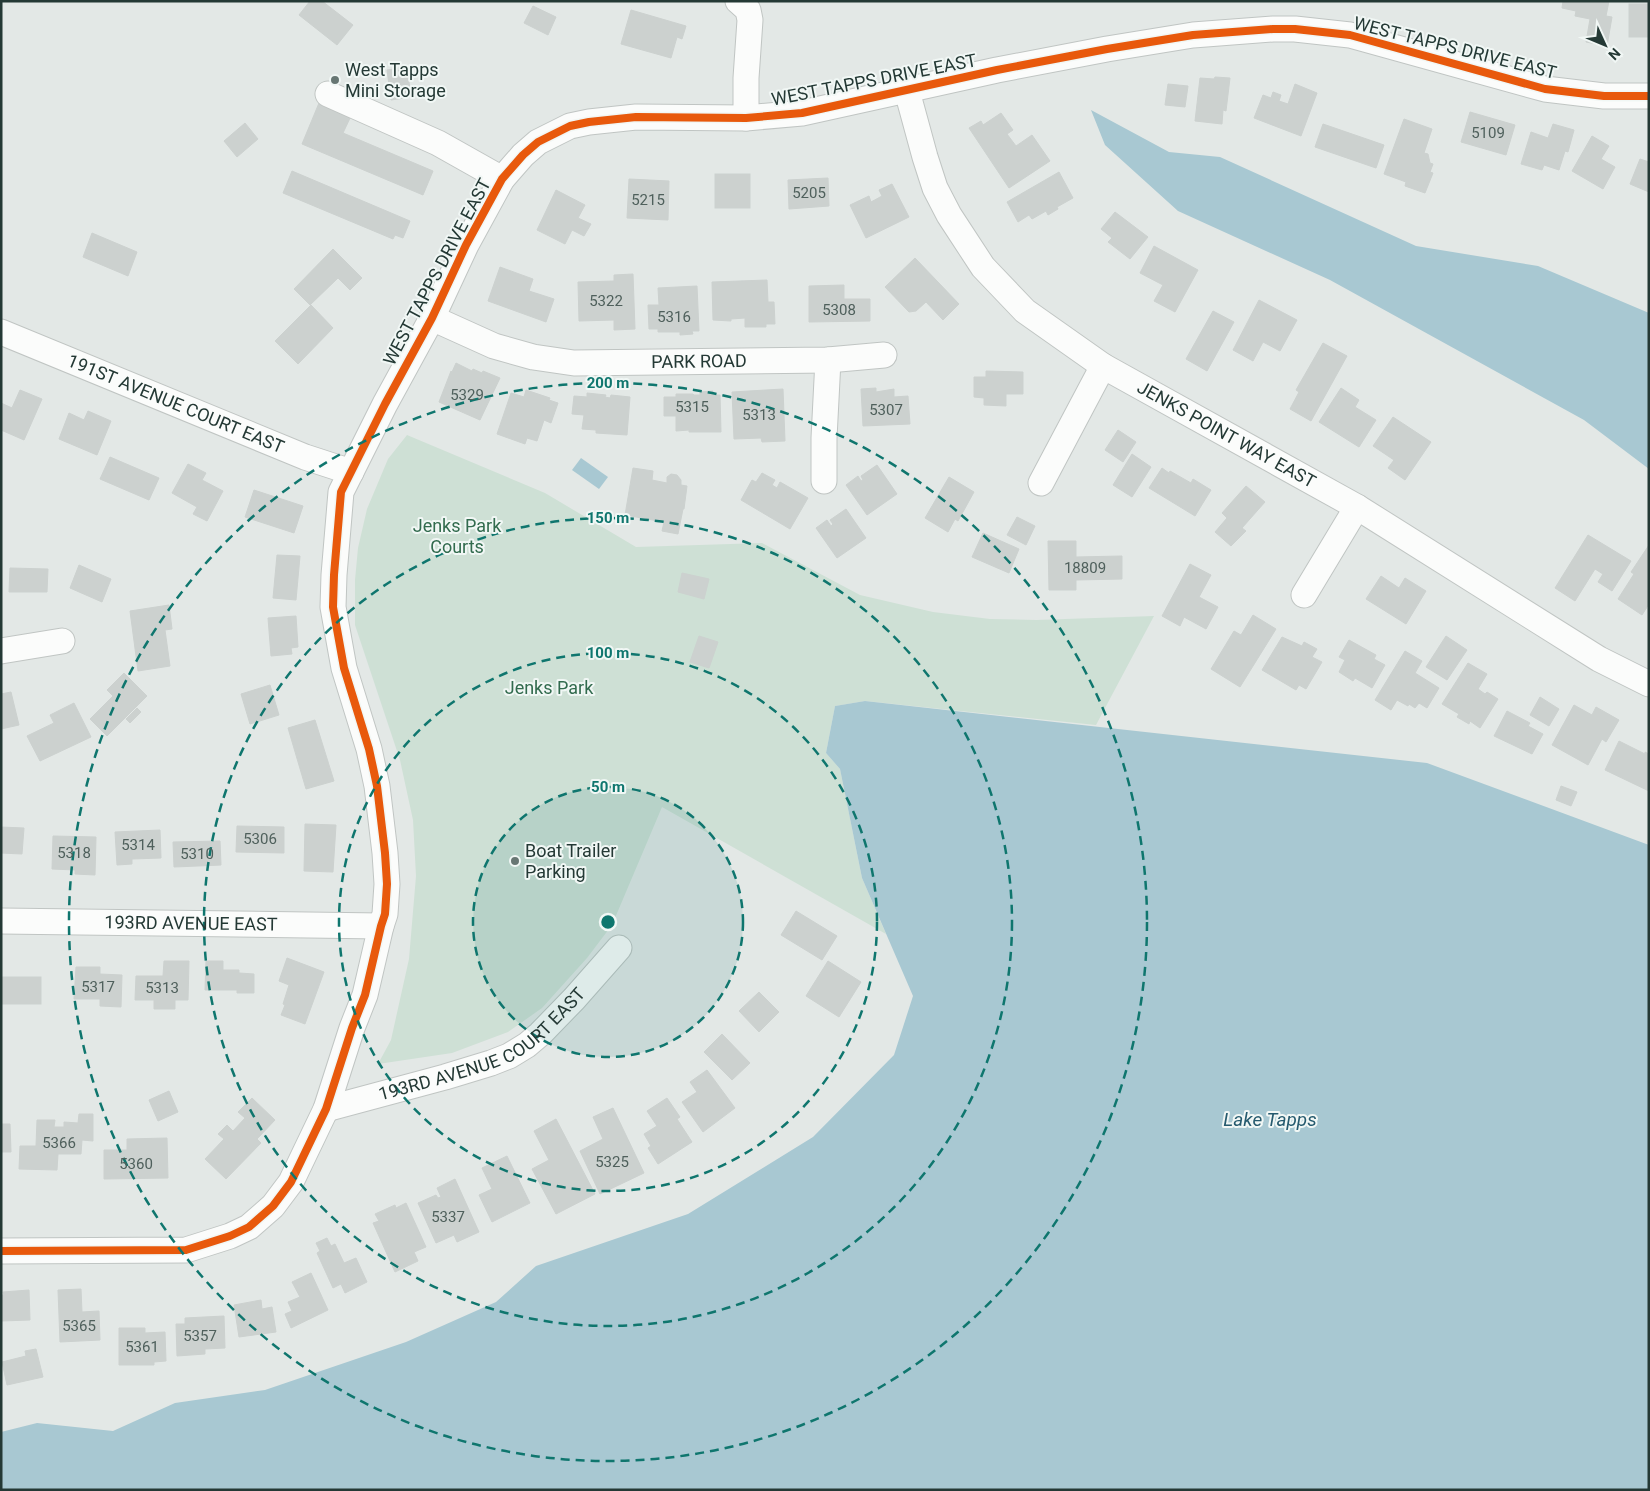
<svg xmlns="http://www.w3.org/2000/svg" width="1650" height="1491" font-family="Roboto,sans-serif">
  <rect width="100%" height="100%" fill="#e3e8e6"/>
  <polygon fill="#cee0d5" points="407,435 545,493 636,547 762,543 860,595 933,612 990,619 1036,620 1154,616 1096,725 865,701 835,706 826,753 840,769 862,878 886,934 662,807 612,925 587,958 542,1008 508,1032 452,1053 378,1064 391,1040 409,959 416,876 413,820 400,760 355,625 355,580 358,548 367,509 388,459"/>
  <g fill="#a8c8d2">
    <polygon points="1091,110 1169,152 1220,157 1416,246 1538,266 1649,313 1649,469 1584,420 1330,280 1178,211 1105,145"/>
    <polygon points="581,458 608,477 599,489 572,470"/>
    <polygon points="865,701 1427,763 1649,845 1649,1490 1,1490 1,1432 37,1423 113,1431 175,1403 265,1390 406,1342 496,1302 536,1266 688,1214 813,1137 894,1055 913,996 862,878 840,769 826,753 835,706"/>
  </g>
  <g fill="#ccd1cf" stroke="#ccd1cf">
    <polygon points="310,1 322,1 353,25 337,45 299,15"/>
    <polygon points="1563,1 1609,1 1606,16 1612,17 1607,46 1586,42 1590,19 1575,16 1576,11 1562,8"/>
    <rect x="1629" y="4" width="20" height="33"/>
    <polygon points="533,6 556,17 548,35 524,23"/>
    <polygon points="631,10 686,26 682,39 677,37 671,58 621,44"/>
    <polygon points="407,67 411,97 391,100 387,70"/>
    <polygon points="1215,77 1230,78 1226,111 1223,110 1222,124 1195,121 1200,78 1214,79"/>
    <polygon points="1168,84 1188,86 1185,107 1165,105"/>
    <polygon points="1295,84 1317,93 1301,136 1254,118 1263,95 1271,98 1273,92 1281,95 1279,101 1288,104"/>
    <polygon points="319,103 351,116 343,133 433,171 423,195 302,144"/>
    <polygon points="1470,112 1515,125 1506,155 1461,142"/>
    <polygon points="1001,113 1013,130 1007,134 1016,146 1032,135 1050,161 1009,188 969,128 981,121 983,125"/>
    <polygon points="1404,119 1432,129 1424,153 1428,154 1430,163 1433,164 1430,172 1433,173 1425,193 1405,186 1406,182 1384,174"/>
    <polygon points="245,123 258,139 237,157 224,141"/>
    <polygon points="1323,124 1384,145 1376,168 1315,147"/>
    <polygon points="1553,124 1574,130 1568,152 1565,151 1559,170 1544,165 1542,170 1521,164 1531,132 1548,138"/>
    <polygon points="1592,136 1609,146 1601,159 1615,167 1603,189 1572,171"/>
    <polygon points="1640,159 1649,162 1649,192 1630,184"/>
    <polygon points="292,171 410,221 403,238 395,235 393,239 283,193"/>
    <polygon points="1059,172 1073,198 1057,207 1058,209 1048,215 1046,211 1032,219 1029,215 1018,222 1007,202"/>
    <rect x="715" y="174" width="35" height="34"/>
    <polygon points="828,178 829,206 789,209 788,180"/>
    <polygon points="629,179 669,181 668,220 627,218"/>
    <polygon points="892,184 909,217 866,238 850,205 869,196 871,202 882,196 879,190"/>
    <polygon points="556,190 585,205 578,218 591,224 584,236 572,230 565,244 537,230"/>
    <polygon points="1115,212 1148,237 1130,259 1108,242 1112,238 1101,229"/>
    <polygon points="92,233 137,252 128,276 83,257"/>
    <polygon points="1154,246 1198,270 1175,312 1154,301 1163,285 1140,273"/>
    <polygon points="333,249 362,278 350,290 338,278 310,305 294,289"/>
    <polygon points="915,258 959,304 943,320 926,302 916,311 909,312 885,287"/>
    <polygon points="500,267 533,279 529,291 554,299 546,322 488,301"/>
    <polygon points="633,274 635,329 614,330 614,320 579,321 578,282 614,281 614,275"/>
    <polygon points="767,280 768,302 774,302 775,324 766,324 766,327 745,327 745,318 731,319 731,321 713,320 712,282"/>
    <polygon points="844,285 844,299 870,299 870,321 809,322 809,286"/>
    <polygon points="697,286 699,331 692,331 693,334 680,335 680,332 658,332 658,329 649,329 648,305 659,305 658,288"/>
    <polygon points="1259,300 1297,320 1280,351 1263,342 1253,361 1233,350"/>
    <polygon points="311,305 333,328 298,364 275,341"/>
    <polygon points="1213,311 1234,322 1207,371 1186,359"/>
    <polygon points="1323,343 1347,356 1311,421 1290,409 1299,392 1296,390"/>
    <polygon points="456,363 472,371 473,369 482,373 483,371 500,378 480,420 439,402 451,371 452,372"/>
    <polygon points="986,371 1023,372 1023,394 1006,394 1006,406 984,405 984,398 974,397 974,377 986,377"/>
    <polygon points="876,388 876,392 894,389 894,397 908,396 910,424 863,426 861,389"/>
    <polygon points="1341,388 1359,400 1355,407 1376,420 1359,447 1319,422"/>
    <polygon points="783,389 785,441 762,442 761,438 734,439 732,392"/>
    <polygon points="20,390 42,399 24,440 1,430 1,403 12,408"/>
    <polygon points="526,390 550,398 549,400 558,403 551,423 544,420 537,441 527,438 525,444 497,434 511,393 524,397"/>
    <polygon points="713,391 713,395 720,395 721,432 689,432 689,430 676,431 676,416 664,416 664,397 676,397 676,394 693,394 694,395 700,395 700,392"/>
    <polygon points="587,393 606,395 605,397 610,398 611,395 630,397 627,435 596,433 596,430 582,429 584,415 572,414 574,396 587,397"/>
    <polygon points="88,411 111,421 97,455 59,439 69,413 84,420"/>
    <polygon points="1393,417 1431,442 1405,480 1388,468 1394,460 1373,446"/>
    <polygon points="1118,430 1136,442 1123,462 1105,450"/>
    <polygon points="1132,454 1151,467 1132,497 1113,485"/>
    <polygon points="110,457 159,478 149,500 100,479"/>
    <polygon points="188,464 206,473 202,480 223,491 207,521 193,514 197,507 172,493"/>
    <polygon points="877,465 897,494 867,515 846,485 858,476 861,481 863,480 861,476"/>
    <polygon points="633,468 653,471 652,480 667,483 667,477 671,474 677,475 681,480 681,485 687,486 684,509 683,509 678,534 662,531 664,522 625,515"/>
    <polygon points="1162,468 1169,473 1170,471 1191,483 1193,479 1211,490 1195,516 1149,488"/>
    <polygon points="762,473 775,480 772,485 777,488 780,482 808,498 790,529 741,500 752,480 756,482"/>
    <polygon points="949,477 974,492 958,521 955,519 948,532 925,518"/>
    <polygon points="1246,486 1265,502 1242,528 1246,531 1231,546 1215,532 1227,518 1222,513"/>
    <polygon points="254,490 303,506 294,533 245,517"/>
    <polygon points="846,509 866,538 837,558 816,528 827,520 831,526 833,524 830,520"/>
    <polygon points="1017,517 1035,526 1026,545 1007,535"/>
    <polygon points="983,533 1019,549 1009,573 972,557"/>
    <polygon points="1588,535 1631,561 1612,591 1598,582 1603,574 1595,569 1575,601 1555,588"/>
    <polygon points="1048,541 1076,541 1076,557 1122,556 1122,579 1076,580 1076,590 1049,590"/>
    <polygon points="1649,545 1649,604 1642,615 1618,599 1634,574 1631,572"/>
    <polygon points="277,555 300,556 296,600 273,598"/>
    <polygon points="1190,564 1211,575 1199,597 1218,607 1206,629 1184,617 1180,626 1162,616"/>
    <polygon points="79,565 111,579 102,602 70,588"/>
    <polygon points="10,568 48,569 47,592 9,592"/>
    <polygon points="682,573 709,579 704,599 678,592"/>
    <polygon points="1381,576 1399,588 1405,578 1426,591 1406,624 1366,599"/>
    <polygon points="169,605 172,629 165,630 170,666 138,671 130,611"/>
    <polygon points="1253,615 1276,629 1240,687 1211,669 1234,631 1241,635"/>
    <polygon points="296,616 298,647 291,648 292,654 271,656 268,618"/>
    <polygon points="699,636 718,642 709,668 690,662"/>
    <polygon points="1446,636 1467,650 1447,680 1426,667"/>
    <polygon points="1282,637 1302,646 1304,642 1317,649 1312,657 1322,662 1306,689 1299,685 1296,690 1262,670"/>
    <polygon points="1349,640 1376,655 1374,659 1385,665 1372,688 1355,678 1353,681 1339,672 1345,660 1339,657"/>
    <polygon points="1405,651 1422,661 1415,673 1439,688 1427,708 1419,703 1415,708 1409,704 1408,706 1397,700 1391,710 1375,700"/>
    <polygon points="1468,663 1487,674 1478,689 1485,694 1487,692 1498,699 1480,728 1470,721 1469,724 1457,717 1459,714 1442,704"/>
    <polygon points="124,673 147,696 107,736 90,719 113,696 107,690"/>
    <polygon points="270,685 279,715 250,724 241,694"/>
    <polygon points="11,692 19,725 1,729 1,694"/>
    <polygon points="1540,697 1559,709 1549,726 1530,715"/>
    <polygon points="74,703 91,737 40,761 27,736 54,723 50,715"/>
    <polygon points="1574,705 1592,715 1596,707 1619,720 1606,742 1602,739 1588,765 1552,745"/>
    <polygon points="137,708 141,712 130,723 126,719"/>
    <polygon points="1507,711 1530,723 1528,726 1543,734 1532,754 1494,736"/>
    <polygon points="315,720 334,781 306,789 288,728"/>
    <polygon points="1619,741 1645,754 1645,752 1649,754 1649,791 1605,770"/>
    <polygon points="1561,786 1577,792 1571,806 1556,800"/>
    <polygon points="305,824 336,825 333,872 304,871"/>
    <polygon points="237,826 284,827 284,853 236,852"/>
    <polygon points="1,827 24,828 22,854 1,853"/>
    <polygon points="160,830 161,858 132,859 132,864 117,865 115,832"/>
    <polygon points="53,836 96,837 95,875 75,874 75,870 52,869"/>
    <polygon points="220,841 221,865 174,867 173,842"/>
    <polygon points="796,911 837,936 822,960 781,935"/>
    <polygon points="287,958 324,972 305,1024 281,1015 285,1005 283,1004 289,985 279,981"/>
    <polygon points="164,961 189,961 188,1000 175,1000 175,1009 154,1009 154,1000 135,1000 136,976 163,976"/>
    <polygon points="206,961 223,961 223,970 239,970 239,973 254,974 254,993 237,993 237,990 205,990"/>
    <polygon points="828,961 861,982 839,1017 806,996"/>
    <polygon points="76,967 100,967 100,974 122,975 121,1007 100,1006 100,999 74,999"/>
    <rect x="1" y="977" width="40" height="27"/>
    <polygon points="759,992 779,1012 759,1032 739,1011"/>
    <polygon points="722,1034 750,1063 732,1080 704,1052"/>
    <polygon points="707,1070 735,1108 703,1132 682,1102 697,1092 690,1082"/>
    <polygon points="169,1091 178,1112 158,1121 149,1100"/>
    <polygon points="252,1098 275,1120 257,1139 261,1143 226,1179 205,1159 224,1139 218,1134 227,1125 233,1131 245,1118 238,1112"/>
    <polygon points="667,1098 680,1117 677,1119 692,1142 658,1164 648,1148 651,1146 644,1134 657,1126 647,1111"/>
    <polygon points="613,1108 644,1173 600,1194 580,1151 603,1139 593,1117"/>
    <polygon points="79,1114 93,1114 93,1141 82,1140 81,1154 58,1154 57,1170 19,1169 20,1146 36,1146 37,1120 55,1120 54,1127 64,1127 64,1122 78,1123"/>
    <polygon points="556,1119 595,1194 556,1214 532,1169 549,1160 534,1131"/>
    <polygon points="1,1124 10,1124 11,1152 1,1152"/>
    <polygon points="167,1138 168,1178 104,1179 104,1150 127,1150 127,1139"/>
    <polygon points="507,1156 530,1203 492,1222 479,1195 492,1189 482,1168"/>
    <polygon points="455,1179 479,1232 457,1242 454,1235 436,1243 418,1203 436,1195 438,1198 441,1197 437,1188"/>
    <polygon points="406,1203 426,1247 414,1252 418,1261 395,1272 373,1223 379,1221 375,1214 395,1205 396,1208"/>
    <polygon points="327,1238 331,1246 335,1244 344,1263 356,1258 367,1282 345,1293 341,1284 333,1288 317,1253 320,1251 316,1243"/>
    <polygon points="311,1273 328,1310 291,1328 285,1314 292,1311 288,1302 300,1297 292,1282"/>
    <polygon points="81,1289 82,1312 99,1311 100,1340 60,1342 58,1290"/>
    <polygon points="29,1290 30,1320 1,1321 1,1295 4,1295 3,1292"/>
    <polygon points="261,1300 262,1309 272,1307 276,1332 239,1337 234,1305"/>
    <polygon points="224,1316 225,1348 205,1349 205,1354 177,1356 176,1324 185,1324 185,1318"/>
    <polygon points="119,1328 145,1328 145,1333 165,1332 166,1361 154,1362 154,1365 119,1365"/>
    <polygon points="36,1349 43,1377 7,1385 2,1362 26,1356 25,1351"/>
  </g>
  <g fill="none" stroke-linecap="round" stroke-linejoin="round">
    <defs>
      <g id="minor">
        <polyline points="738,1 748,10 750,20 746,78 746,118"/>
        <path id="s1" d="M907 91 925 157 935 188 949 215 983 267 1025 311 1103 366 1357 507 1599 659 1649 684"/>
        <polyline points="328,94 438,143 502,179"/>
        <path id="s2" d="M432 318 494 346 533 357 574 363 828 360 884 355"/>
        <path id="s3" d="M1 332 305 457 351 472"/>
        <polyline points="824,481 824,438 828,360"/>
        <polyline points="1041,483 1103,366"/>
        <polyline points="1304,595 1357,507"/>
        <polyline points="1,651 62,641"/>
        <path id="s4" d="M1 921 381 926"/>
        <path id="s5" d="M326 1109 445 1077 491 1063 509 1056 527 1045 540 1034 574 999 619 948"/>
        <polyline points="1,1251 186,1250 230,1236 249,1227 273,1206 291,1182 326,1109 352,1028 365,995 381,926 385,914 387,884 385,853 377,786 369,749 344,668 333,607 334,575 341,492 385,404 432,318 466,245 502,179 523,155 538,142 570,126 589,122 636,117 746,118 802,113 997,70 1107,49 1193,35 1273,29 1295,29 1350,35 1545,89 1604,96 1649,96"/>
      </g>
    </defs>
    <use href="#minor" stroke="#c0c5c3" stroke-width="27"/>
    <use href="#minor" stroke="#fbfcfb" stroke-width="25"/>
    <defs>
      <polyline id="cycleway" points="1,1251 186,1250 230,1236 249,1227 273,1206 291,1182 326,1109 352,1028 365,995 381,926 385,914 387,884 385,853 377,786 369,749 344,668 333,607 334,575 341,492 385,404 432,318 466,245 502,179 523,155 538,142 570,126 589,122 636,117 746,118 802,113 997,70 1107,49 1193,35 1273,29 1295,29 1350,35 1545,89 1604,96 1649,96"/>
    </defs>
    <use href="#cycleway" stroke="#f1f7f5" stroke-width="11"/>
    <use href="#cycleway" stroke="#e8590c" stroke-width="8"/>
  </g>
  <circle cx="608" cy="922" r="135" fill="#0f766e" fill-opacity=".12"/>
  <g fill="none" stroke="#0f766e" stroke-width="2.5" stroke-dasharray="9 6">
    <circle cx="608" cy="922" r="135"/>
    <circle cx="608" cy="922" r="269"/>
    <circle cx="608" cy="922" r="404"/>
    <circle cx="608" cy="922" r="539"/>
  </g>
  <g fill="#677673" stroke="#f1f7f5" stroke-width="2">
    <circle cx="335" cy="80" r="5"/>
    <circle cx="515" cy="861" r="5"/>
  </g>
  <g text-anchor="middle" stroke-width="4" stroke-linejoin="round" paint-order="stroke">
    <g font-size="15" fill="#4f605c">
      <text x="1488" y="138">5109</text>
      <text x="809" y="198">5205</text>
      <text x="648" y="205">5215</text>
      <text x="606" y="306">5322</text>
      <text x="839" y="315">5308</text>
      <text x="674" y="322">5316</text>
      <text x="467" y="400">5329</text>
      <text x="692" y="412">5315</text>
      <text x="886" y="415">5307</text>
      <text x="759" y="420">5313</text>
      <text x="1085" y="573">18809</text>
      <text x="260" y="844">5306</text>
      <text x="138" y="850">5314</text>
      <text x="74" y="858">5318</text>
      <text x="197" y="859">5310</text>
      <text x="98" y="992">5317</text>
      <text x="162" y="993">5313</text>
      <text x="59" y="1148">5366</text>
      <text x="612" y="1167">5325</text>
      <text x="136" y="1169">5360</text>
      <text x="448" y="1222">5337</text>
      <text x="79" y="1331">5365</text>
      <text x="200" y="1341">5357</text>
      <text x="142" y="1352">5361</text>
    </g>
    <g font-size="18" fill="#243935" stroke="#f1f7f5">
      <text transform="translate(1455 48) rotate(14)" y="6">WEST TAPPS DRIVE EAST</text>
      <text transform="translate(874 80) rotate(-11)" y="6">WEST TAPPS DRIVE EAST</text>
      <text transform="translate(437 272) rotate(-62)" y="6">WEST TAPPS DRIVE EAST</text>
      <text dy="6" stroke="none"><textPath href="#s2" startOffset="275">PARK ROAD</textPath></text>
      <text dy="6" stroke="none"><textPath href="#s3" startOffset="189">191ST AVENUE COURT EAST</textPath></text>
      <text dy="6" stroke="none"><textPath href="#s1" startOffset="491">JENKS POINT WAY EAST</textPath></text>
      <text dy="6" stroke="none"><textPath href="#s4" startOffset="190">193RD AVENUE EAST</textPath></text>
      <text dy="6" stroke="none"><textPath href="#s5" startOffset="172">193RD AVENUE COURT EAST</textPath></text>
    </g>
    <g font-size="18" fill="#243935" stroke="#f1f7f5" text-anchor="start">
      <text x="345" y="76">West Tapps<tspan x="345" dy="21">Mini Storage</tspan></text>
      <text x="525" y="857">Boat Trailer<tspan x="525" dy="21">Parking</tspan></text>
    </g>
    <g font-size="18" fill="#326b4e" stroke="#f1f7f5">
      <text x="457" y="532">Jenks Park<tspan x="457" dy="21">Courts</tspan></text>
      <text x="549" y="694">Jenks Park</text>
    </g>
    <g font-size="19" font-style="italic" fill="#255a6e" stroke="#f1f7f5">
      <text x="1270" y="1126">Lake Tapps</text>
    </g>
  </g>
  <circle cx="608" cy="922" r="8" fill="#0f766e" stroke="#f1f7f5" stroke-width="2.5"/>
  <g font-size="15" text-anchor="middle" font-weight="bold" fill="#0f766e" stroke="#f1f7f5" stroke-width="4" stroke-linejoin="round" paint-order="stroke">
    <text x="608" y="388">200 m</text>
    <text x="608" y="523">150 m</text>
    <text x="608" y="658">100 m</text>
    <text x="608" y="792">50 m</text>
  </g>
  <rect width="1650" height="1491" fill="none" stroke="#243935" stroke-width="5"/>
  <g transform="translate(1605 45) rotate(134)" stroke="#f1f7f5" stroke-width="4" paint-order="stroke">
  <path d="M0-4L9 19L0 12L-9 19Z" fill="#243935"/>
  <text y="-8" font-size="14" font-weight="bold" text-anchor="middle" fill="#243935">N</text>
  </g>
</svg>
